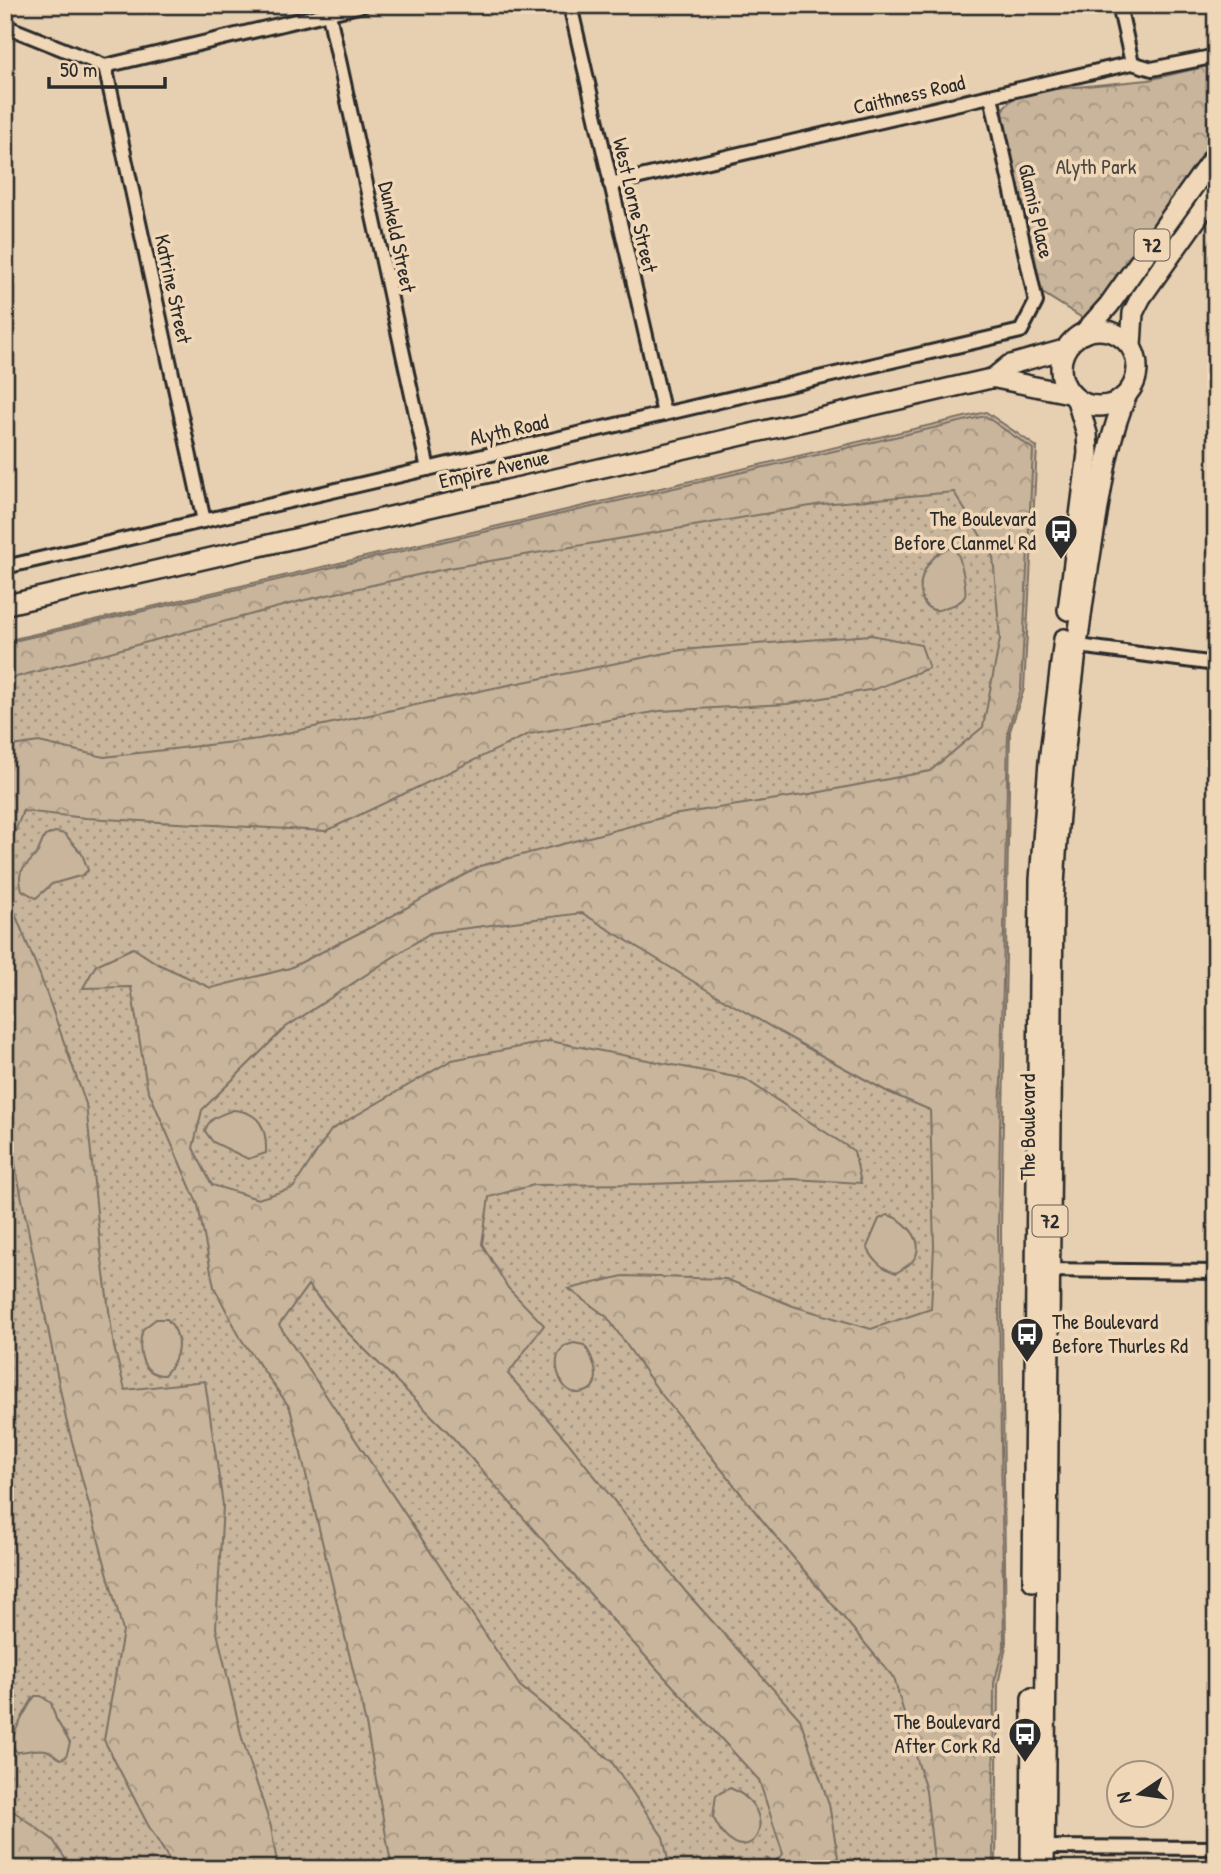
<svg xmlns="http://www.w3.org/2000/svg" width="1221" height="1874" font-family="'Patrick Hand',sans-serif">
  <defs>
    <pattern id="grass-dots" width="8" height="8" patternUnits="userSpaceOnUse" patternTransform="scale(1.75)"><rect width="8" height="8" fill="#c8b59c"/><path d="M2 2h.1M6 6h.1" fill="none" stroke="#a3937f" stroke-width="1.8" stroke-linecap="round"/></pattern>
    <pattern id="forest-crowns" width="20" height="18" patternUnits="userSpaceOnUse" patternTransform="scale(1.75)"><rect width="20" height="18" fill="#c8b59c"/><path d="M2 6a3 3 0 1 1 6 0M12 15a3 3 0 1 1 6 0" fill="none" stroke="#a3937f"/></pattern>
  </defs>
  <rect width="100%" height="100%" fill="#e7d0b1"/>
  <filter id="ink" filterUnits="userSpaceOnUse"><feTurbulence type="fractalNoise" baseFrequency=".0143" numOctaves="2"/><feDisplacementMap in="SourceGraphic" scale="14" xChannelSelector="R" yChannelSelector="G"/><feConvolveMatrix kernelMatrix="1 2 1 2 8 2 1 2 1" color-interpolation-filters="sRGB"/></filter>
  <g filter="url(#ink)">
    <polygon fill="url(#grass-dots)" stroke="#7a7064" stroke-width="2" points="986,412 1037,447 1024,689 1010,731 1001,1231 1006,1647 998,1684 996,1869 5,1869 5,641"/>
    <g fill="url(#forest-crowns)" stroke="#7a7064" stroke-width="2">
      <polygon points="1216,64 1216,137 1103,299 1084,319 1041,292 1002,121 1004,107 1016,96 1055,89 1148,80"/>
      <polygon points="985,416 1033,449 1021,689 1008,730 998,1231 1004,1646 994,1683 993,1869 935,1869 926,1791 894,1678 762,1520 658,1390 607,1317 569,1289 623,1276 726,1279 793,1306 871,1329 931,1309 934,1246 930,1110 888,1092 806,1047 707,990 582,913 430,933 286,1027 202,1110 193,1148 212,1185 258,1199 293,1188 331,1130 452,1060 550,1041 745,1079 854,1151 861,1183 793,1179 650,1184 534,1185 489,1197 482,1244 508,1288 544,1325 508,1374 567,1441 686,1592 800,1719 829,1804 840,1869 768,1869 783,1854 759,1780 626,1635 448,1432 347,1332 308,1285 279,1325 520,1686 611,1761 663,1837 670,1869 392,1869 366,1724 290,1408 241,1339 214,1287 198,1205 147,1087 131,987 83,988 96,965 133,948 158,964 211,988 290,968 383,921 480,866 672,815 810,794 930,771 983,727 1000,639 993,556 954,492 822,504 449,568 305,600 5,680 5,643"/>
      <polygon points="871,635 921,645 929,668 875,689 787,704 660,711 529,734 326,831 86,818 23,811 5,857 5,747 39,742 104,757 259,739 489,689 681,650"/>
      <polygon points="5,889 40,975 86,1104 101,1252 114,1347 125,1390 205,1381 223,1505 216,1628 242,1738 271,1827 278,1869 175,1869 148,1825 104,1740 123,1631 66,1419 12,1149 5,1127"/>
      <polygon points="5,1805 53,1840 72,1869 5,1869"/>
    </g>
    <g fill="#c8b59c" stroke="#7a7064" stroke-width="2">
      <path d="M948 548C954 549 954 548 957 553 961 558 967 590 965 596 961 603 954 605 947 607 941 609 937 612 931 609 926 607 923 602 922 597 916 576 930 556 948 548Z"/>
      <path d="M55 832 65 834 82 854 88 870 83 875 52 884 36 898 22 890C15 866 27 869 38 852 40 847 42 841 45 836Z"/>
      <path d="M233 1110C260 1112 267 1128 266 1153L248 1159 213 1142 205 1131C209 1117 221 1115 233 1110Z"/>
      <path d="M887 1215C902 1218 922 1236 917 1253 914 1263 904 1268 896 1273 881 1268 874 1261 867 1247L879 1219Z"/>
      <path d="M156 1319H167C184 1336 180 1359 164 1375 140 1375 137 1348 143 1329Z"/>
      <path d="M574 1343 584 1345C594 1357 607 1391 579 1393 562 1394 553 1368 558 1355 560 1351 562 1349 564 1346Z"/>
      <path d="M35 1696H41L51 1703 56 1719 70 1743 66 1757 61 1759C55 1757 53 1752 46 1750 37 1748 26 1752 17 1752 14 1748 12 1748 12 1742 11 1737 30 1702 35 1696Z"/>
      <path d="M730 1788C775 1806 762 1855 734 1843 723 1838 718 1826 713 1817L716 1795Z"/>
    </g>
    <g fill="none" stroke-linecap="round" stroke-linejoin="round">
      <defs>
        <g id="minor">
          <polyline points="570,5 664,414"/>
          <polyline points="1119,5 1132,63"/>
          <polyline points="329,14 428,469"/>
          <polyline points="5,26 105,66 363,5"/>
          <polyline points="105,66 204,521"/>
          <polyline points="610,184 1132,63 1152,69 1216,56"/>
          <polyline points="5,567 1021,331 1036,302 991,96"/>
          <polyline points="1071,645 1216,664"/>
          <polyline points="1043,1270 1216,1272"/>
          <polyline points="1039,1847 1216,1848"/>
        </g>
        <g id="secondary">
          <polyline points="993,378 1009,365 1066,349"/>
          <polyline points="5,605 993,378 1072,394"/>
        </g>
        <g id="primary">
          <circle cx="1099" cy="368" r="38"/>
          <polyline points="1084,333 1109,305 1216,154"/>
          <polyline points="1131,346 1133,313 1141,297 1216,191"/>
          <polyline points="1068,610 1088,453 1087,434 1077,400"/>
          <polyline points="1033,1581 1040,880 1049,762 1064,639"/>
          <polyline points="1031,1869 1032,1698"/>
          <path d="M1044 1869 1053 901C1060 781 1072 663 1092 544 1101 493 1106 442 1127 394"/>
        </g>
      </defs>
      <use href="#minor" stroke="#2b2b2b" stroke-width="18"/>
      <use href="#secondary" stroke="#2b2b2b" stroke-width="23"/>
      <use href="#primary" stroke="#2b2b2b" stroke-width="24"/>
      <use href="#minor" stroke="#efd7b7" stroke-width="12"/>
      <use href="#secondary" stroke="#efd7b7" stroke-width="18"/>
      <use href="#primary" stroke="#efd7b7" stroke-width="19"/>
    </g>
  </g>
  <defs>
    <symbol id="bus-pin" viewBox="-11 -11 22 30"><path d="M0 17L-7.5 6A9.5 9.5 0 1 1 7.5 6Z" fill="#2b2b2b" stroke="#efd7b7"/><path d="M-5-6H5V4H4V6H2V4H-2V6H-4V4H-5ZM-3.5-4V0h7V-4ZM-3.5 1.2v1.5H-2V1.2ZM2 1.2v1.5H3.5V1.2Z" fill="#fff"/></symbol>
  </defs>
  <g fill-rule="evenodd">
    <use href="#bus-pin" x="1042" y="512" width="38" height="52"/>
    <use href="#bus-pin" x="1008" y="1315" width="38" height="52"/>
    <use href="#bus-pin" x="1006" y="1715" width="38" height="52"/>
  </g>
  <g text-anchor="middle" stroke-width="7" stroke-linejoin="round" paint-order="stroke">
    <g fill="#efd7b7" stroke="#665f55" stroke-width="2">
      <rect x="1134.5" y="229.5" width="35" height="31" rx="5"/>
      <rect x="1032.5" y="1205.5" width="35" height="31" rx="5"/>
    </g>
    <g font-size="19" font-weight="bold" fill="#2b2b2b">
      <text x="1152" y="252">72</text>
      <text x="1050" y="1228">72</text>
    </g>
    <g font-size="21" fill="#2b2b2b" stroke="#efd7b7">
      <text transform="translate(909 95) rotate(-13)" y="7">Caithness Road</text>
      <text transform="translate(635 205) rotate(77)" y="7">West Lorne Street</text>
      <text transform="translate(1036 211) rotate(77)" y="7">Glamis Place</text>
      <text transform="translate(397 237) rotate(78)" y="7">Dunkeld Street</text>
      <text transform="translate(173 289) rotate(78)" y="7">Katrine Street</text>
      <text transform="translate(509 430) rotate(-13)" y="7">Alyth Road</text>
      <text transform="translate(494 469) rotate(-13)" y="7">Empire Avenue</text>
      <text transform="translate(1028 1127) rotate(-90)" y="7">The Boulevard</text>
    </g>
    <g font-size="21" fill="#4a4742" stroke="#efd7b7">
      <text x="1096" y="174">Alyth Park</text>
    </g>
    <g font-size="21" fill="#2b2b2b" stroke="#efd7b7" text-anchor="end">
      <text x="1036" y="526">The Boulevard<tspan x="1036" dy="24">Before Clanmel Rd</tspan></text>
      <text x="1052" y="1329" text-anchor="start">The Boulevard<tspan x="1052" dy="24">Before Thurles Rd</tspan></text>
      <text x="1000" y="1729">The Boulevard<tspan x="1000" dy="24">After Cork Rd</tspan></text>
    </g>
  </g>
  <rect width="1221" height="1874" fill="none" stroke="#efd7b7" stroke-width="28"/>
  <rect x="14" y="14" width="1193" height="1846" fill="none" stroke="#2b2b2b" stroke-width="2.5" filter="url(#ink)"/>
  <g transform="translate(1140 1794) rotate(257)"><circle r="33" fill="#efd7b7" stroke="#a1927f" stroke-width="2"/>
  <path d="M0-5L12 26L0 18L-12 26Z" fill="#2b2b2b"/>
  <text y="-10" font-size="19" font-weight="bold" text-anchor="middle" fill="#2b2b2b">N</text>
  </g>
  <path d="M49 77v10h116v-10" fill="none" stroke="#2b2b2b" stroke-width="3.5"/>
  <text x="60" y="77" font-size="21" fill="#2b2b2b" stroke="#efd7b7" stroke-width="5" paint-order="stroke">50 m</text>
</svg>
